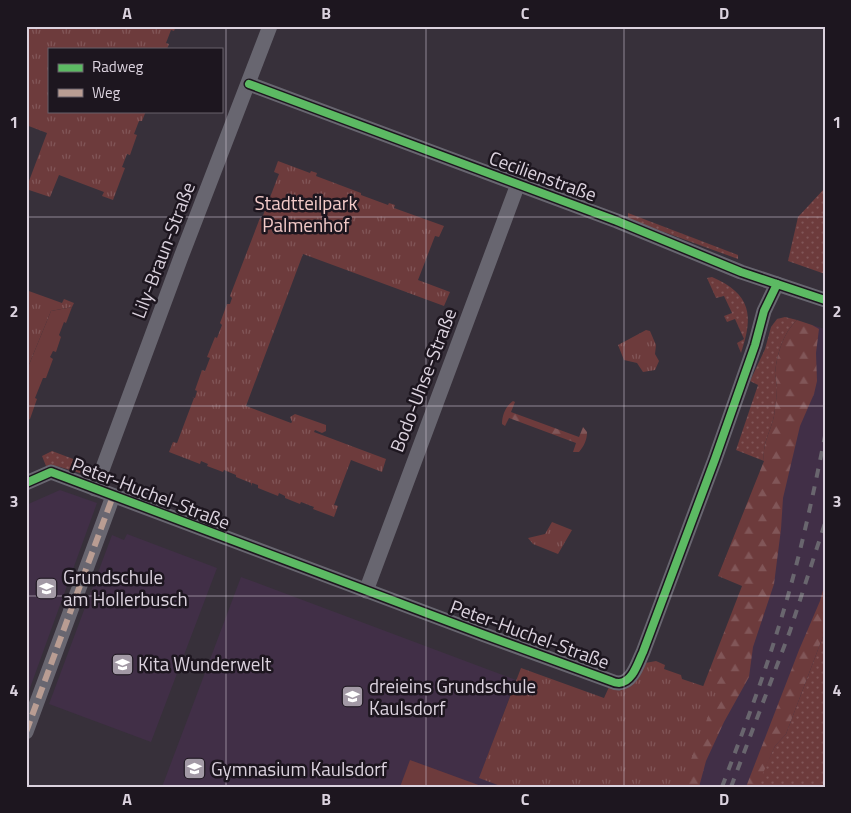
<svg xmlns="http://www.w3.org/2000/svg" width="851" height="813" font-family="'Titillium Web',sans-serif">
  <defs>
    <pattern id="grass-dots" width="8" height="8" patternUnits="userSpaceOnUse" patternTransform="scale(1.25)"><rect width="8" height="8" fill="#6d3b3c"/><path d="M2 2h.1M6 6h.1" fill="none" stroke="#815658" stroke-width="1.8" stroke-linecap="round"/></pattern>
    <pattern id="forest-firs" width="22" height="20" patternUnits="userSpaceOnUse" patternTransform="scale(1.25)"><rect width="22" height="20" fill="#6d3b3c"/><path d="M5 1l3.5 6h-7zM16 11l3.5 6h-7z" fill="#815658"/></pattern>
    <pattern id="park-tufts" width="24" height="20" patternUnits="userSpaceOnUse" patternTransform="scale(1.25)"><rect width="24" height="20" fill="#6d3b3c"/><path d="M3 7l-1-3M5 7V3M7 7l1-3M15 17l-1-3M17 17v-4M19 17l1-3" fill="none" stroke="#815658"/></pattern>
  </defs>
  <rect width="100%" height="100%" fill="#37303a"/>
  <g fill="#412f47">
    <polygon points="812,325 825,329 825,631 766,787 680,787 717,694"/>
    <polygon points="60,490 97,503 26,699 26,505"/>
    <polygon points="127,534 217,568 151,742 49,704 112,535 124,540"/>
    <polygon points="241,577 516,680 480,777 503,787 162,787"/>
  </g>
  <g fill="url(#grass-dots)">
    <polygon points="825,184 825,274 788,261 798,217 824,189"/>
    <polygon points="628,213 738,255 738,259 628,219"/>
    <path d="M712 277C751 294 754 315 741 353L737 343 744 339 735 319 727 322 724 316 732 313 724 296 716 298 707 278Z"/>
    <path d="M785 317 797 320C783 333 777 354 775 373 775 378 777 383 777 388 777 397 775 407 774 416 771 431 762 443 764 461L736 450 758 385 750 381 765 349 771 327 777 319Z"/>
    <path d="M52 451 97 468 85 474C72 472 59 464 46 466L42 456Z"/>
    <polygon points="825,631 825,787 759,787 759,780 775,746 786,734"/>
  </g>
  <g fill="url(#forest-firs)">
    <path d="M797 320 812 325 819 329 816 353 817 381 814 394 800 426 783 498 781 529 774 584 753 647 749 677 724 722 706 761 699 787H669L694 710 742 586 718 576 764 461C762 443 771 431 774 416 775 407 777 397 777 388 777 383 775 378 775 373 777 354 783 333 797 320Z"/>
    <path d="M513 401 515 402 511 412 579 437 583 427 587 432C587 440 584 446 579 452H573L576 443 509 418 505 426 502 424C502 415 506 406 513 401Z"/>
    <polygon points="825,583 825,631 786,734 775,746 760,780 759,787 746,787 799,650 820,601"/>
  </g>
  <g fill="url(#park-tufts)">
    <polygon points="26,26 176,26 174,31 171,30 166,43 169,44 167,49 49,49 49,111 146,111 142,121 139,121 134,134 137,135 130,155 127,154 122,167 125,168 113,200 102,196 104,192 59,175 50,197 26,189 47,133 26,125"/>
    <polygon points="278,161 310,173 311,171 317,173 316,176 361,193 361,195 388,205 389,203 395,205 394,208 444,226 439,237 435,236 418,280 450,292 444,306 303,254 246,406 291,423 292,422 290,417 295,414 326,425 326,431 322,433 315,430 314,432 386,459 382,472 351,460 334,505 338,506 334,517 313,509 314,507 301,502 300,504 285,498 285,496 279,493 278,496 258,488 258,485 252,483 251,486 251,483 236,477 236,475 224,470 223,472 207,466 208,464 201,461 200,464 169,452 173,442 177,443 194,398 192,397 195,398 197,391 195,390 202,370 205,371 210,358 207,357 215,337 217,338 222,325 220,323 227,304 230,304 232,298 230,296 260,218 262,218 279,174 274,172"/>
    <polygon points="26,290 62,303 64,299 74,303 72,307 51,311 26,372"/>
    <polygon points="646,330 650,331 656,345 655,354 659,361 655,370 643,372 637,363 624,360 618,345"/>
    <polygon points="552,522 572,530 558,554 533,544 528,538 545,534"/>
    <path d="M656 661 665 665 664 669 681 675 682 679 703 686 717 694 680 787H503L479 778 521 668 604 698 609 687C635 684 635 688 645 663Z"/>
  </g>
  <g fill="#6d3b3c">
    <polygon points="72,307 66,323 64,322 59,335 61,337 56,352 53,351 50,357 53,359 46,378 43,378 35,398 37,399 30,419 26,421 26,372 51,311"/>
    <polygon points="410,760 484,787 400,787"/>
  </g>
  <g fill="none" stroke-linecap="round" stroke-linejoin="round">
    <g stroke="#686670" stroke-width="15">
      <polyline points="249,84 617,221 741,272 825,300"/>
      <path d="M26 483 51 472 482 634 611 681C613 682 616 683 619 683 633 682 638 662 643 652L715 459 755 345 764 311 777 284"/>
      <polyline points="95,489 181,257 270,26"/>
      <polyline points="366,591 518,184"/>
      <polyline points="26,732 113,496"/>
    </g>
    <g stroke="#69666e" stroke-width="4" stroke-dasharray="9 9" stroke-linecap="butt">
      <path d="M722 787C742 734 762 682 778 629 798 566 812 501 825 436"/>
      <polyline points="731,787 790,631 825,523"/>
    </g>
    <polyline stroke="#b99d93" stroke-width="6" stroke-dasharray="12 6" stroke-linecap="butt" points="26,732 113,496"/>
    <defs>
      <g id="cycleway">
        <polyline points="249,84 617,221 741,272 825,300"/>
        <path d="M26 483 51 472 482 634 611 681C613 682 616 683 619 683 633 682 638 662 643 652L715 459 755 345 764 311 777 284"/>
      </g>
    </defs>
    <use href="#cycleway" stroke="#1d161f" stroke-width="11"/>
    <use href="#cycleway" stroke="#5cba63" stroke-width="8"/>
  </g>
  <path fill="none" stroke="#dbd2de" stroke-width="1" stroke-opacity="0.55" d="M226 26V787M426 26V787M624 26V787M26 217H825M26 406H825M26 596H825"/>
  <defs>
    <symbol id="school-square" viewBox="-11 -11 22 22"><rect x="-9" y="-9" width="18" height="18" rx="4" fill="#a299a5" stroke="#1d161f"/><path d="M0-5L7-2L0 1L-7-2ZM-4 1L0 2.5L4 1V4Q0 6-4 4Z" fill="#fff"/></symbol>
  </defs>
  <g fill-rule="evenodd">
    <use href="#school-square" x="34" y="576" width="25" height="25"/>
    <use href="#school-square" x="110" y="652" width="25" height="25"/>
    <use href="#school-square" x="340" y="684" width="25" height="25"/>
    <use href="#school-square" x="182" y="756" width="25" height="25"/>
  </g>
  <g text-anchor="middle" stroke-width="5" stroke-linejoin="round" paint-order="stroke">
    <g font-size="19" fill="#dbd2de" stroke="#1d161f">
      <text transform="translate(543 176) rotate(20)" y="7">Cecilienstraße</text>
      <text transform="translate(163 250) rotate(-69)" y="7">Lily-Braun-Straße</text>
      <text transform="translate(423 380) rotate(-69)" y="7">Bodo-Uhse-Straße</text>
      <text transform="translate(151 493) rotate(21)" y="7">Peter-Huchel-Straße</text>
      <text transform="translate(530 634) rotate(20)" y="7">Peter-Huchel-Straße</text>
    </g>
    <g font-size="19" fill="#f2cac8" stroke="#1d161f">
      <text x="306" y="210">Stadtteilpark<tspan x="306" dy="22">Palmenhof</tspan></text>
    </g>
    <g font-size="19" fill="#dbd2de" stroke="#1d161f" text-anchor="start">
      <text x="63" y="584">Grundschule<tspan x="63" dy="22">am Hollerbusch</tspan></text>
      <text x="138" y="671">Kita Wunderwelt</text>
      <text x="369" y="693">dreieins Grundschule<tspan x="369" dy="22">Kaulsdorf</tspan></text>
      <text x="211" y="776">Gymnasium Kaulsdorf</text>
    </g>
  </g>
  <rect width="851" height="813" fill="none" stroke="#1d161f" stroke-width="55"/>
  <rect x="48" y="48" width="175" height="65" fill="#1d161f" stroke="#69616b"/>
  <rect x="58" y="64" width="25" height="8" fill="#5cba63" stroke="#69616b"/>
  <text x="92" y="72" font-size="15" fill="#dbd2de">Radweg</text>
  <rect x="58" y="89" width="25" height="8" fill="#b99d93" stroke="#69616b"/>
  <text x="92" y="98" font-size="15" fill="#dbd2de">Weg</text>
  <rect x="28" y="28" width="796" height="758" fill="none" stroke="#dbd2de" stroke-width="2"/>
  <g font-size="16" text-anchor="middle" font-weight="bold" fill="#dbd2de">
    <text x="127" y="19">A</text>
    <text x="326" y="19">B</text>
    <text x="525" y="19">C</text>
    <text x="724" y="19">D</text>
    <text x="14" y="128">1</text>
    <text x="837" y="128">1</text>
    <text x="14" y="317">2</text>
    <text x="837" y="317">2</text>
    <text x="14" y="507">3</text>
    <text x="837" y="507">3</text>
    <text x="14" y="696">4</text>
    <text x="837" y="696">4</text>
    <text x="127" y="805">A</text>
    <text x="326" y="805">B</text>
    <text x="525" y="805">C</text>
    <text x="724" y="805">D</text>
  </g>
</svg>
